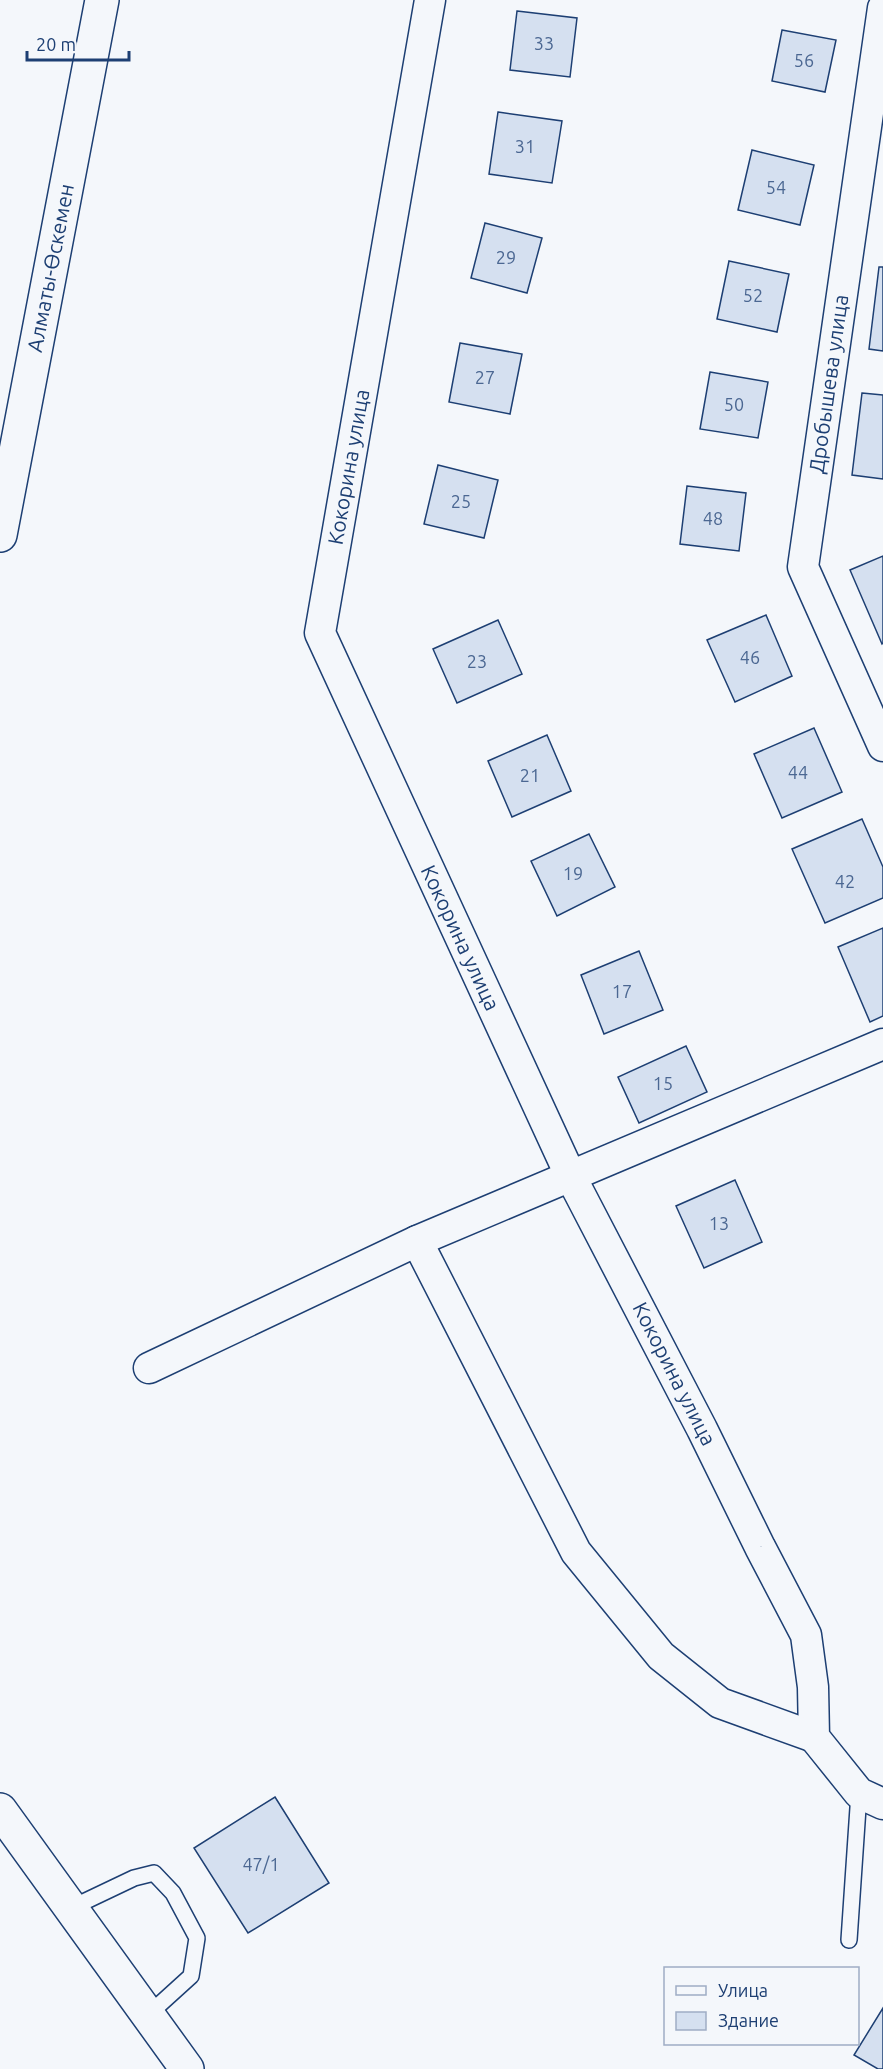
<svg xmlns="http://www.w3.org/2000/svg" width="883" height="2069" font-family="Ubuntu,sans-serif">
  <rect width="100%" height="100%" fill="#f4f7fb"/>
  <g fill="#d5e0f0" stroke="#1d3f73" stroke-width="1.5">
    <polygon points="517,11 577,18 570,77 510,70"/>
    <polygon points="782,30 836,40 825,92 772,81"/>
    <polygon points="498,112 562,121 552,183 489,174"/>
    <polygon points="752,150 814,165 800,225 738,210"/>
    <polygon points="485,223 542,238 527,293 471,278"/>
    <polygon points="729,261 789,274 777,332 717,319"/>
    <polygon points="879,267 883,267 883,351 869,349"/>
    <polygon points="460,343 522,354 510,414 449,402"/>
    <polygon points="710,372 768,382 758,438 700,429"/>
    <polygon points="862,393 883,395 883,479 852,475"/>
    <polygon points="438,465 498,480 484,538 424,524"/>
    <polygon points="687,486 746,493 739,551 680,544"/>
    <polygon points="883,556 883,643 882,644 850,570"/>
    <polygon points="766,615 792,676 735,702 707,640"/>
    <polygon points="498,620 522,674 457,703 433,649"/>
    <polygon points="814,728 842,792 782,818 754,754"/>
    <polygon points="547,735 571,791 512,817 488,761"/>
    <polygon points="862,819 883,867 883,898 825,923 792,849"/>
    <polygon points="589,834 615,887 557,916 531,861"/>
    <polygon points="883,928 883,1016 870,1022 838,947"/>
    <polygon points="639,951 663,1010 604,1034 581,975"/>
    <polygon points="686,1046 707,1092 639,1123 618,1077"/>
    <polygon points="735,1180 762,1242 704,1268 676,1206"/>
    <polygon points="275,1797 329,1883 248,1933 194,1848"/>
    <polygon points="883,2008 883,2069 878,2069 854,2055"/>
  </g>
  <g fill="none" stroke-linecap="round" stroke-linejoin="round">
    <defs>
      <g id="service">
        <polyline points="71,1908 134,1878 154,1873 173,1893 197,1938 191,1976 148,2015"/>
        <polyline points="849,1940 859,1793"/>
      </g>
      <g id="minor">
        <polyline points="430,0 320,633 571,1177 702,1429 760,1547 806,1635 813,1687 814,1737 859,1793 883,1804"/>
        <polyline points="883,8 803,567 883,746"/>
        <polyline points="417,1241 576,1552 661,1656 720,1703 814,1737"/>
        <polyline points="149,1368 417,1241 883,1044"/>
      </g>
      <g id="trunk">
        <polyline points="0,535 102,0"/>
        <polyline points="0,1810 187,2069"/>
      </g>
    </defs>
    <use href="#service" stroke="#1d3f73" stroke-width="18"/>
    <use href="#minor" stroke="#1d3f73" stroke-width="33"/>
    <use href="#trunk" stroke="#1d3f73" stroke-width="36"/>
    <use href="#service" stroke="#f4f7fb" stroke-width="15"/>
    <use href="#minor" stroke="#f4f7fb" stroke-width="30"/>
    <use href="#trunk" stroke="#f4f7fb" stroke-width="33"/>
  </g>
  <g text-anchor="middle" stroke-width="4.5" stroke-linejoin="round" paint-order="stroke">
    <g font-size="18" fill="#4b6792">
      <text x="544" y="50">33</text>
      <text x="804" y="67">56</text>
      <text x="525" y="153">31</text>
      <text x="776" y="194">54</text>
      <text x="506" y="264">29</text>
      <text x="753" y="302">52</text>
      <text x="485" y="384">27</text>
      <text x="734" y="411">50</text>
      <text x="461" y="508">25</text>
      <text x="713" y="525">48</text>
      <text x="750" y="664">46</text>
      <text x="477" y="668">23</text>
      <text x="798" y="779">44</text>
      <text x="530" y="782">21</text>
      <text x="573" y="880">19</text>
      <text x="845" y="888">42</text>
      <text x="622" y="998">17</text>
      <text x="663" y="1090">15</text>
      <text x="719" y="1230">13</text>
      <text x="261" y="1871">47/1</text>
    </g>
    <g font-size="21" fill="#1d3f73" stroke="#f4f7fb">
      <text transform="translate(51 268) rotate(-79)" y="7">Алматы-Өскемен</text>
      <text transform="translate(829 384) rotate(-82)" y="7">Дробышева улица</text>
      <text transform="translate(349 467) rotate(-80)" y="7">Кокорина улица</text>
      <text transform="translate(460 938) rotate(65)" y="7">Кокорина улица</text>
      <text transform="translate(674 1374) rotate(63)" y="7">Кокорина улица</text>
    </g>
  </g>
  <rect x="664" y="1967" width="195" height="78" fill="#f4f7fb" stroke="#9eadc5" stroke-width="1.5"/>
  <rect x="676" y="1986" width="30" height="9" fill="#f4f7fb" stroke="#9eadc5" stroke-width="1.5"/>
  <text x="718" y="1997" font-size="18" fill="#1d3f73">Улица</text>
  <rect x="676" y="2012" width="30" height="18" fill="#d5e0f0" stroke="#9eadc5" stroke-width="1.5"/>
  <text x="718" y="2027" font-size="18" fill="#1d3f73">Здание</text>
  <path d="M27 51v9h102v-9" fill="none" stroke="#1d3f73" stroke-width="3"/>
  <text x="36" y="51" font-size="18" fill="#1d3f73" stroke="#f4f7fb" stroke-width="4.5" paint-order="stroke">20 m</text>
</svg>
